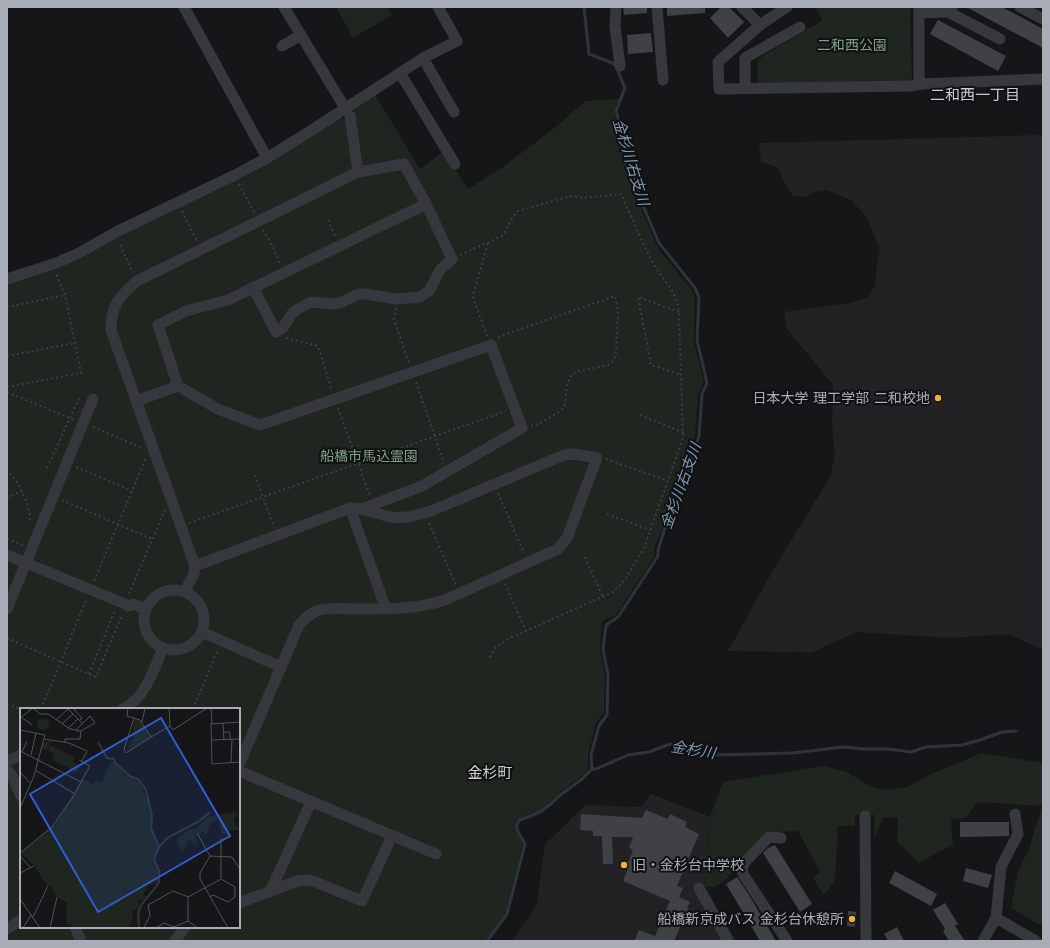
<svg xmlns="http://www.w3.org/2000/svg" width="1050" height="948" font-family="'Work Sans','Noto Sans JP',sans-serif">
  <rect width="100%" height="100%" fill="#161618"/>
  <g fill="#222225">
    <polygon points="1043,135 1043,650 1009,634 950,638 857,632 812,652 728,651 772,572 830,477 835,455 832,425 833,385 787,329 784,312 850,303 867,298 875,286 877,263 880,250 866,216 851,200 827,190 815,192 805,197 793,196 783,181 779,168 761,162 759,143"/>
    <polygon points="651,794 710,817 705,887 736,941 512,941 531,915 537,902 545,844 586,805 641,807"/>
  </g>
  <g fill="#1e261f" fill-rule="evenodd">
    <polygon points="336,7 388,7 392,15 353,38"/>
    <polygon points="814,7 910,7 912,82 757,84 758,59 823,20"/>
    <path d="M374 93 420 169 444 151 468 189 500 169 557 126 585 101 619 99 614 111 638 201 657 246 660 251 692 290 695 299 694 342 704 382 698 394 695 436 688 461 680 486 654 549 655 556 616 615 602 621 600 646 605 676 604 713 596 723 588 756V771L557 795 553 802 539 811 523 816 516 823V831L523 844 506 913 485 941H7V282L21 279 340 117 345 119 353 114 356 105ZM21 709H239V927H21Z"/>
    <polygon points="981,753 1043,763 1043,922 1040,925 1011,908 1018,871 1029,849 1042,806 978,802 966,818 951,819 953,844 919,863 897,842 898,818 884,817 874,838 875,815 855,815 855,826 838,826 835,879 828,890 823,895 813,878 820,872 798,831 776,832 740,861 735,870 725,880 715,887 705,887 710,817 723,782 823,766 847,772 871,787 883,790 908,787 933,773"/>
  </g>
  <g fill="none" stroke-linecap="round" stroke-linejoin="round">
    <g stroke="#2c353c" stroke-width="3">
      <polyline points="584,7 589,54 615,64 625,88 616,111 641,201 659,243 695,288 699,298 697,340 707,383 702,394 699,436 683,488 666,525 658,550 658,556 618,617 606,625 603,649 608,675 607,715 599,726 591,755 592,769"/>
      <polyline points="487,941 507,914 525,844 517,830 517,824 520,820 540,812 551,804 559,796 582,779 592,769 596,769 628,755 649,752 670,744 713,755 793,753 843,747 865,749 888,749 911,752 926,747 962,745 980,740 1002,732 1016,731"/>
    </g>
  </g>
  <g fill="#404145">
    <polygon points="623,7 647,7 647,13 624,15"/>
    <polygon points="667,7 705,7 705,13 667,16"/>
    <polygon points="721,7 729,7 744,22 728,38 710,18"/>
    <polygon points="966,7 1002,7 1043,29 1043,48"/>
    <polygon points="938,20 1006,56 998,71 930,34"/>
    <polygon points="651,33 653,52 628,54 627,35"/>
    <polygon points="646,810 668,819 670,814 687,822 685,827 699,834 677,886 683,888 679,897 690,902 687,908 689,908 674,941 634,941 639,930 655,936 670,901 623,881 628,869 626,868 633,850 629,848 633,837 612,837 613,864 603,864 602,836 593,836 593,831 580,830 581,814 642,818"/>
    <polygon points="960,822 1009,822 1009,836 960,837"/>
    <polygon points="775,845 812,904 800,912 763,853 768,848"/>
    <polygon points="966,868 992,875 988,888 963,881"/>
    <polygon points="895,871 937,894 931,906 889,883"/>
    <polygon points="737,877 749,895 776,941 760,941 726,884"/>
    <polygon points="945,903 958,924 955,926 965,941 949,941 943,931 945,929 933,910"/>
    <polygon points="848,911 856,912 855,927 847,926"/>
    <polygon points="897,927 904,941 888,941 884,934"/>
  </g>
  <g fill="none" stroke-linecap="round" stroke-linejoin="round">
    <g stroke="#3d3f44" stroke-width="2" stroke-dasharray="2 3" stroke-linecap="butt">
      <polyline points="239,184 254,212"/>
      <polyline points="182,211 197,241"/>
      <polyline points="328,220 336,238"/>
      <polyline points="263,230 273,247 280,263"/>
      <polyline points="120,245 133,273"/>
      <path d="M460 255 502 236C509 228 510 218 518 211L571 196 582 198 621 194C632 217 641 241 654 264 663 281 677 291 679 312L683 438 644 548 624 581 613 592 510 638 495 648 489 659"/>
      <polyline points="7,307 65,295"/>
      <polyline points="396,308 394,320 409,363"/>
      <polyline points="679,312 638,297 651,365 682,375"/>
      <polyline points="487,336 474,301 473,295 488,243"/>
      <polyline points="498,337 615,296 618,310 616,352 614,360 608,365 578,371 572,374 567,384 565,404 561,411 538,424 531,426"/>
      <polyline points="286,338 318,346 332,391"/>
      <polyline points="7,356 75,343"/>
      <polyline points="416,382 444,463"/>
      <polyline points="7,387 81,373 65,295 56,274"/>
      <polyline points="7,392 74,420"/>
      <polyline points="338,408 370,496"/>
      <polyline points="640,415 684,433"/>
      <polyline points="93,427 142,448"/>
      <polyline points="606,459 668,481"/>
      <polyline points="76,467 132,491"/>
      <polyline points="47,468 80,396"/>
      <path d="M7 469C20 485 30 502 30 524"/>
      <polyline points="255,475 274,527"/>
      <polyline points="498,493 524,553"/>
      <polyline points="7,498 22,491"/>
      <polyline points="62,500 152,539"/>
      <polyline points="607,514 650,530"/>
      <polyline points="189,523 506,411"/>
      <polyline points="429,523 456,585"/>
      <polyline points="7,539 23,545"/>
      <polyline points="585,557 603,597"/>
      <polyline points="94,581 146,458"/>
      <polyline points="505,584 526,631"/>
      <polyline points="129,594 165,510"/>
      <polyline points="7,638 96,677 122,615"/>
      <polyline points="89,674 115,610"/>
      <polyline points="7,704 21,709"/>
      <polyline points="41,709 87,598"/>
      <polyline points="193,709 218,649"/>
    </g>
    <g stroke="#37383d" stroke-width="11">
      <polyline points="184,7 267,158"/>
      <polyline points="284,7 345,108"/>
      <polyline points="616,7 615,26 620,66"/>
      <polyline points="657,7 663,80"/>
      <polyline points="742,7 760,25"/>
      <polyline points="787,7 760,25 718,62 719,89 911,86 923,84"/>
      <polyline points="919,7 919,78 921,83 923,84 1043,79"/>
      <polyline points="1020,7 1043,19"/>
      <polyline points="948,12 1000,39"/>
      <polyline points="919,13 948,12 952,8"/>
      <polyline points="282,46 301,35"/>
      <polyline points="423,58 454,112"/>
      <polyline points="400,73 455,164"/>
      <polyline points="745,88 745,58 800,27"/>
      <polyline points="350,116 358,172"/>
      <polyline points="7,279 56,263 77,254 118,231 235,175 267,158 312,130 423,58 457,41 438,7"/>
      <polyline points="136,401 178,386"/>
      <polyline points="350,508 386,609"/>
      <polyline points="362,509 422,486 522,428 491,345 260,425 218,409 178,386 158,325 186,311 228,300 426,204"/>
      <polyline points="7,555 125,604 128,606 134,604 145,609"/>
      <path d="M195 566 350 508C364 508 377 514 391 517 405 519 418 515 431 511L564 455 574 454 597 458 567 538 558 549 445 600C417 609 389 609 359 609 346 609 331 607 319 610 310 613 305 618 299 625L239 765"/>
      <circle cx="174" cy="620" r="30"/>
      <path d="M185 591 194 574 195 566 111 330C111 305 119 297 137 281L358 172 404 164 426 204 452 259 440 270 429 291 420 297 397 299 365 294H358L340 303 332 304 311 302 296 310 290 316 283 328 276 332 253 287"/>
      <polyline points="7,609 93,399"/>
      <polyline points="202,632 281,667"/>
      <path d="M123 709C146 697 153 671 163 648"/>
      <polyline points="7,761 21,755"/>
      <polyline points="7,770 12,776 21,796"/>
      <polyline points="239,771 436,854"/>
      <polyline points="865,816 866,941"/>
      <polyline points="781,838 769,837 745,862 742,868 743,874 787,941"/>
      <polyline points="699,888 728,941"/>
      <polyline points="270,892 311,802"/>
      <polyline points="239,903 297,881 306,880 313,881 362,901 392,836"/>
      <polyline points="996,918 1036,941"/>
      <polyline points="75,927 80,939 79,941"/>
      <polyline points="7,929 21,920"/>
      <polyline points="175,941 185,927"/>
      <polyline points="983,941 996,918 1001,867 1018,834 1015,814"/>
    </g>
  </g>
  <g fill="#f2b134" stroke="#111113" stroke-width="1.5">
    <circle cx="938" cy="398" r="4"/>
    <circle cx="624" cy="865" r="4"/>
    <circle cx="852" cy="919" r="4"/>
  </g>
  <g text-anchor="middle" stroke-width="4" stroke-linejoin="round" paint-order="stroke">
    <g font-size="14" fill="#7fa381" stroke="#111113">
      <text x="852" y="50">二和西公園</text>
      <text x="369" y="461">船橋市馬込霊園</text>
    </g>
    <g font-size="14" fill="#a8adb8" stroke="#111113" text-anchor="end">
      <text x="930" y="403">日本大学 理工学部 二和校地</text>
      <text x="632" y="870" text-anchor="start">旧・金杉台中学校</text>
      <text x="844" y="924">船橋新京成バス 金杉台休憩所</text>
    </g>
    <g font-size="15" fill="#c9ccd4" stroke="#111113">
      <text x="975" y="100">二和西一丁目</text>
      <text x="490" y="778">金杉町</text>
    </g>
    <g font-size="15" font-style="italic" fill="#7f9bb3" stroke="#111113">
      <text transform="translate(631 162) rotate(73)" y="5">金杉川右支川</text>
      <text transform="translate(681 486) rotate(-70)" y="5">金杉川右支川</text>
      <text transform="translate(693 750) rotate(9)" y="5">金杉川</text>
    </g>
  </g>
  <g transform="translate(20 708)">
    <rect width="220" height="220" fill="#161618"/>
    <path d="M17 16a6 6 0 1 1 12 0a6 6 0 1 1-12 0ZM115 11 120 13 130 30 111 41 109 38 114 29 111 27ZM29 33V37L55 49 53 54 60 59 57 65 32 51 34 46 29 43V38L25 42 21 40 23 35ZM94 53 104 65 118 73 128 90 132 108 130 120 139 139 134 151 139 163V176L123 197 120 205 121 220 119 205 122 197 138 177 135 176H129L124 185 125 189 123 193 119 192V200L113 203 112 215 107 220H53L51 216 46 218 47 195 35 187 31 178H27L14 157 1 145 36 116 63 70 74 76 76 72 82 75 90 56ZM213 104 218 106 213 113 220 122H208L207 126H202L198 111 190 115 187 127 181 123 180 127 176 126 177 138 170 132 167 134 162 146 157 131 168 122 177 121 187 109Z" fill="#1e261f"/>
    <path fill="none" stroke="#2c353c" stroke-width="2" d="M78 34 87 50 94 51 95 55 110 68 118 71 126 82 132 108 131 120 139 139M119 220 118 205 121 197 139 175V163L134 151 139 139 147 130 178 114 190 104"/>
    <path fill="none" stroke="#505258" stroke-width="1" d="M13 0 20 6H28L50 21 55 22H56L57 23H61L75 15 70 8 56 22M53 0 62 10 60 12M108 0 107 8 120 12 131 29 150 18 149 0M191 0 192 16 220 14M1 9 12 17M0 10 13 0M114 10 104 41 106 45 131 29M36 12 48 1 62 15M122 14 125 0M191 15 192 56 220 54M203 15 204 32M42 16 53 6M150 18 153 22 187 0M48 20 58 11M0 22 25 27 14 68 0 100M203 24H210V31M24 31 49 35 67 43 62 53M191 32 220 31M45 34V31H60L61 23M0 43 61 74M2 44 7 33M11 47 16 25M211 55 212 31M15 62 55 86M0 64 11 76M177 125 190 148M0 145 32 119 52 90 70 58 59 52M0 148 10 159M190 148 180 165V171L208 220M190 148 212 149 220 161M0 165 14 158M201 170V130M0 191 20 220M13 209 28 178M3 220 11 207M30 220 37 189M124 220 130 207 128 197 153 183 168 189M136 220 144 215 154 219 168 213M178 220 168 213V189L201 171 215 179V189L208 194 193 187 190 189"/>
    <path fill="#325cd3" fill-opacity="0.15" stroke="#325cd3" stroke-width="2" d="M141 10 210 128 78 204 10 86Z"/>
    <rect width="220" height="220" fill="none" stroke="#a8adb8" stroke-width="2"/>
  </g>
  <rect width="1050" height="948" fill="none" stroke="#a8adb8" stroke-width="16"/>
</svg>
